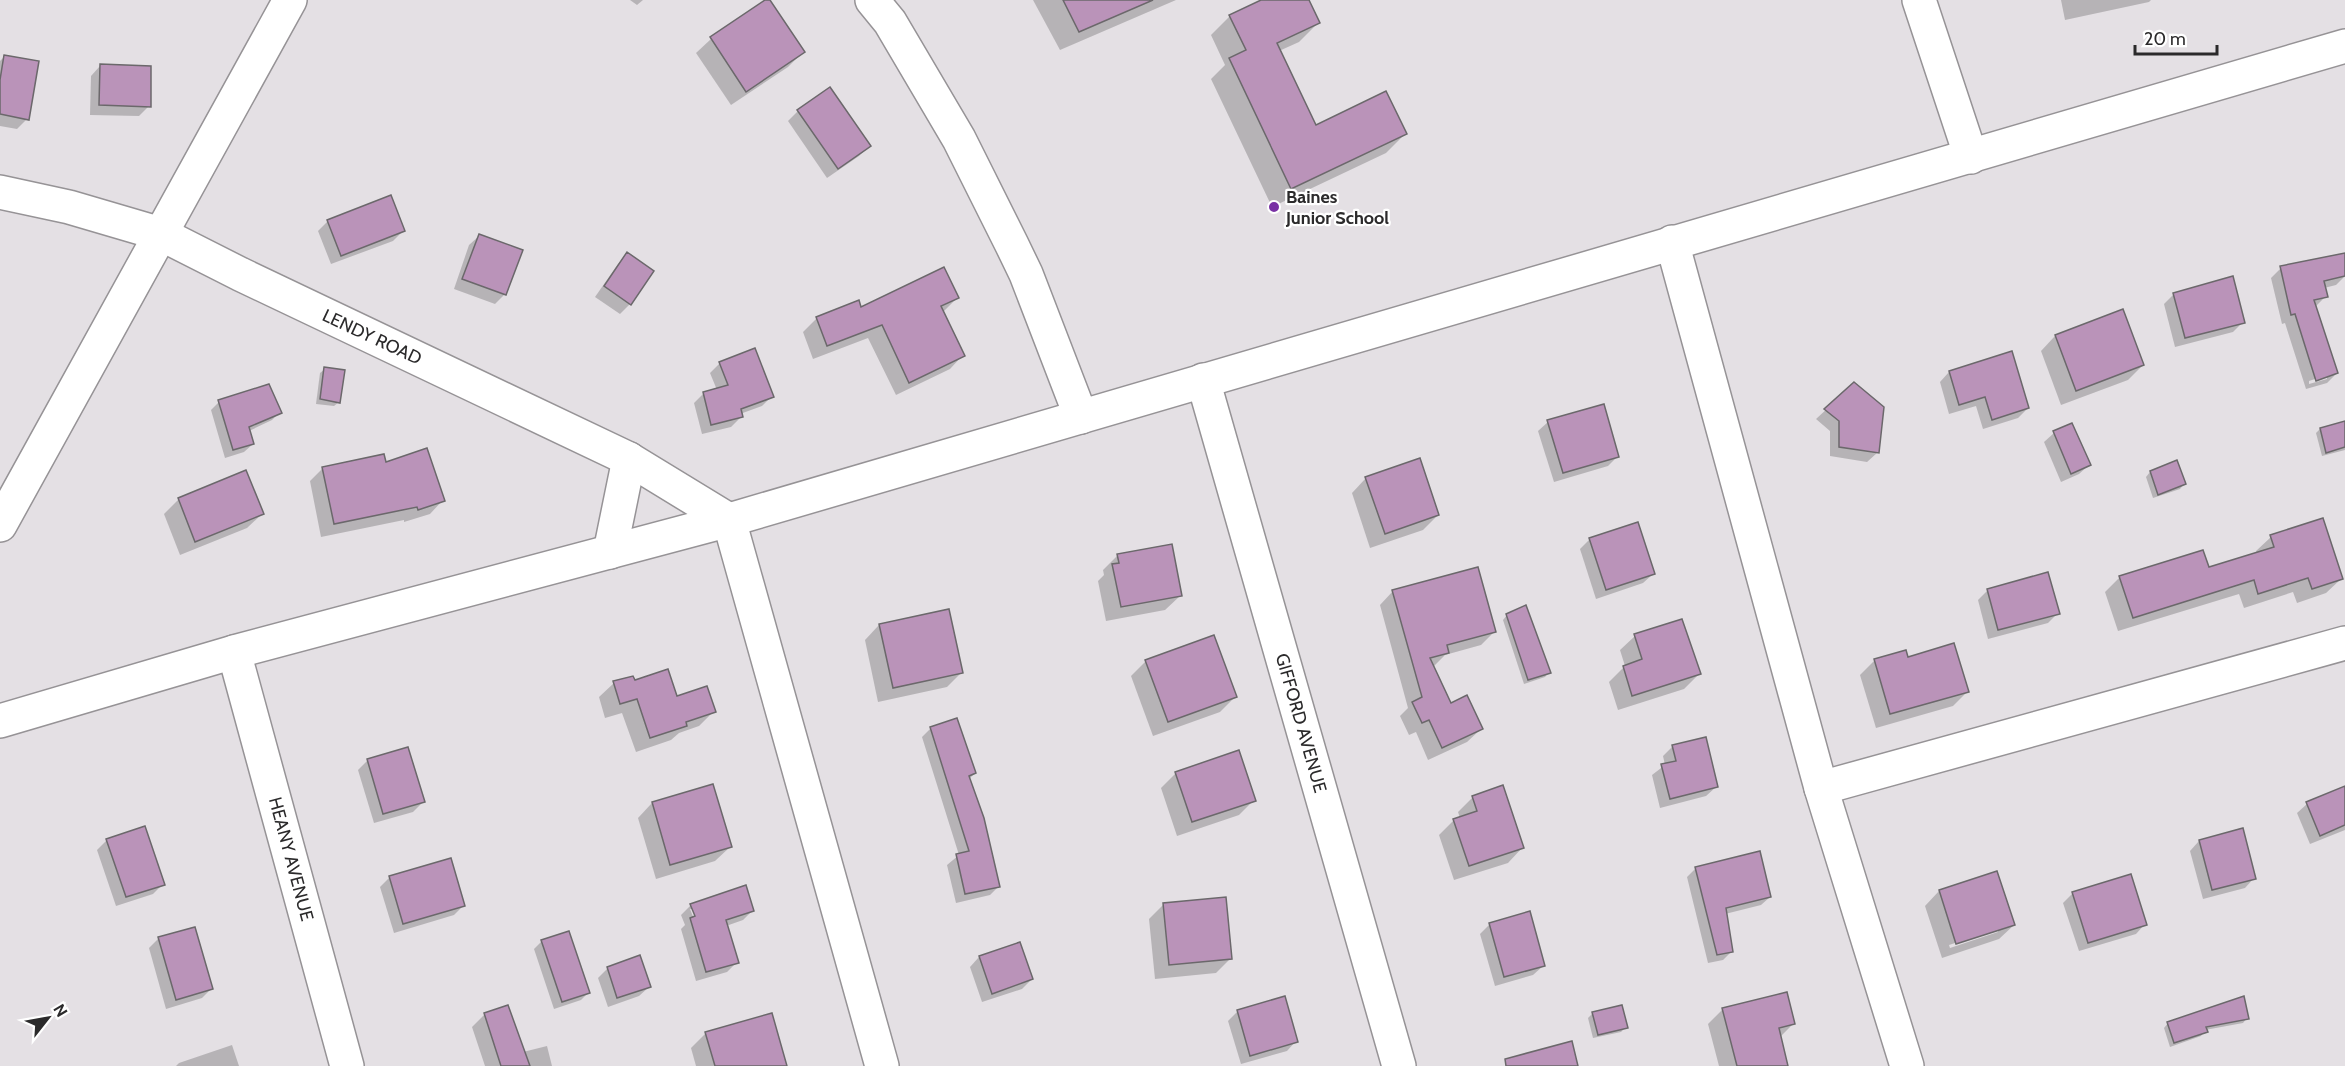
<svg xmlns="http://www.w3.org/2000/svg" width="2345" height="1066" font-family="Cabin,sans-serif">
  <rect width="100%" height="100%" fill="#e4e0e4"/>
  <g fill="#0003" fill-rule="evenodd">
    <polygon points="630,0 643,0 637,5"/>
    <polygon points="768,0 803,52 788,67 731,105 696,53 711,39"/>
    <polygon points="1033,0 1176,0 1060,50"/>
    <polygon points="1264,0 1307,0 1318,23 1299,42 1279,51 1315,127 1405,134 1386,153 1272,207 1211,79 1225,65 1211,35 1230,16"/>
    <polygon points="2061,0 2151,0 2149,2 2065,20"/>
    <polygon points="5,56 27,119 17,129 0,126 0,61"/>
    <polygon points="100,66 149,106 139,116 90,115 91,76"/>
    <polygon points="798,111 869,146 859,156 827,178 788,121"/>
    <polygon points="328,221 403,231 393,241 331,264 318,231"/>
    <polygon points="479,236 505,294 495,304 454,289 469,245"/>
    <polygon points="627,254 652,272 630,304 620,314 595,297 618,264"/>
    <path d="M2281 268 2345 271V276L2336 285 2324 288 2326 296 2315 307 2337 373 2327 383 2306 389 2285 323 2282 324 2271 278ZM2327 375V379L2309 384V381Z"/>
    <polygon points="2174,294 2243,322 2233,332 2175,347 2164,304"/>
    <polygon points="957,298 943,312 963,355 950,369 896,395 868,338 813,359 803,332 817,318 861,309"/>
    <polygon points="2055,336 2143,365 2128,380 2061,405 2041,351"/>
    <polygon points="720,363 772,396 762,406 740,414 741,417 731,427 702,434 694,403 704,393 717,390 710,373"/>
    <polygon points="325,369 339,402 334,406 316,404 320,373"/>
    <polygon points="1949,372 2028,408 2018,418 1983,429 1976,406 1949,414 1940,382"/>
    <polygon points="1854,384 1877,453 1867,462 1830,456 1830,431 1816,419"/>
    <polygon points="219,402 280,412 272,420 249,431 253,444 244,452 225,458 211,410"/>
    <polygon points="1548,422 1618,456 1608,466 1554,482 1538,431"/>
    <polygon points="2345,422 2345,450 2322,456 2316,433 2320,429"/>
    <polygon points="2071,425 2089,465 2079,474 2061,482 2044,442 2054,433"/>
    <polygon points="385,463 443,500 430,514 404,522 404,520 321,537 310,481 323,468"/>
    <polygon points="245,472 262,514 247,528 180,555 164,514 179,499"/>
    <polygon points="2150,472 2184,484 2180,489 2153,498 2146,477"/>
    <polygon points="1366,478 1438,515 1423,530 1370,548 1352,493"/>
    <polygon points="1637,524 1653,574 1643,583 1596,599 1580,549 1589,540"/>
    <polygon points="2271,537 2341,579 2326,593 2297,603 2293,592 2244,608 2239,594 2118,631 2105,592 2120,577 2208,569 2257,554 2256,551"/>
    <polygon points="1118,555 1180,596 1165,610 1106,621 1098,581 1104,575 1103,570"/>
    <polygon points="1988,590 2058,613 2048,623 1988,639 1978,600"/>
    <polygon points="1393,591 1494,632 1481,645 1445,655 1433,667 1450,705 1481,729 1467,742 1428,760 1416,732 1409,735 1400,716 1408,708 1380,605"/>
    <polygon points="1507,615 1549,672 1545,677 1524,684 1503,620"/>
    <polygon points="879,625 962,672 947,687 878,702 865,640"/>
    <polygon points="1635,636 1699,674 1684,689 1618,710 1609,682 1625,666 1620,650"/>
    <polygon points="1907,659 1968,691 1953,706 1876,728 1860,675 1875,660"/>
    <polygon points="1146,661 1235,697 1220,712 1153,736 1131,676"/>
    <polygon points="634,682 676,698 714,711 699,726 679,733 671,740 636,752 622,713 605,718 599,697 614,683"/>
    <polygon points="931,728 975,773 969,779 999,886 990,895 956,903 947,865 959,855 922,737"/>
    <polygon points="1673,746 1716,787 1706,796 1660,808 1652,775 1665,765 1663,756"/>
    <polygon points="368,760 423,802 413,812 374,823 358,770"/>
    <polygon points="1176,773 1254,800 1239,815 1177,836 1161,788"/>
    <polygon points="2345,788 2345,830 2310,844 2297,813 2307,804"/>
    <polygon points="1473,797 1522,848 1508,863 1454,880 1439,835 1454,820 1460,818 1458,812"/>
    <polygon points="652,803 730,847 715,861 656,879 638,818"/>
    <polygon points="107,840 163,884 153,894 116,906 97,850"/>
    <polygon points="2199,841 2254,878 2245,888 2203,899 2190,851"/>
    <polygon points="1696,868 1770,897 1761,905 1725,914 1732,951 1723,960 1708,963 1687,877"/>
    <polygon points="390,877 463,906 454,915 394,933 380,887"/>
    <path d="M1939 891 2014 925 1999 939 1942 958 1925 906ZM1998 929V932L1950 948 1949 945Z"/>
    <polygon points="2073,893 2145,924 2136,934 2079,951 2063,903"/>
    <polygon points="1164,904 1231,958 1216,973 1155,979 1149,919"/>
    <path d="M691 905 753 910 743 920 726 926 737 962 727 972 696 981 681 929 685 925 681 915ZM690 909H694L699 923 696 924Z"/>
    <polygon points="1490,924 1543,966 1533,975 1495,986 1480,934"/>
    <polygon points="159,938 211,989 202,998 166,1009 149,948"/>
    <polygon points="542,941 589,992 581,1000 554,1009 534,949"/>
    <polygon points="1019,944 1032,979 1022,989 982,1002 970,967 979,957"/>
    <polygon points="608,968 649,987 639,996 608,1007 598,978"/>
    <polygon points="1723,1009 1793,1024 1780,1037 1787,1066 1719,1066 1708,1024"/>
    <polygon points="1238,1011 1296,1041 1287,1051 1241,1064 1228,1021"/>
    <polygon points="1593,1013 1626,1027 1621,1032 1593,1038 1588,1018"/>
    <polygon points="485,1014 523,1052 547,1046 552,1066 485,1066 472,1027"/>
    <polygon points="2247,1018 2243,1023 2205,1030 2201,1036 2170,1047 2164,1028 2168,1023"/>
    <polygon points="706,1033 786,1066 696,1066 691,1048"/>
    <polygon points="232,1045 239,1066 176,1066 179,1063"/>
  </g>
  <g fill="#ba93b9" stroke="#6b686b" stroke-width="1.5">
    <polygon points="765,0 770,0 805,52 746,92 710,37"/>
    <polygon points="1063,0 1153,0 1079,32"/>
    <polygon points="1261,0 1309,0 1320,23 1277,43 1316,125 1386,91 1407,134 1291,189 1229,58 1246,50 1229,15"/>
    <polygon points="4,55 39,61 29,120 0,114 0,80"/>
    <polygon points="100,64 151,66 151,107 99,105"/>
    <polygon points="830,87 871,146 838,169 797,110"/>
    <polygon points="391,195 405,231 341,256 327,220"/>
    <polygon points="479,234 523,250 506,295 462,279"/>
    <polygon points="627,252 654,271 631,305 604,286"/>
    <polygon points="2345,253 2345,276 2324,281 2328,297 2314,300 2338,373 2316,381 2295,314 2291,315 2280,266"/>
    <polygon points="944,267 959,298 941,306 965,356 909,383 882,325 827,346 816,317 859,300 861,307"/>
    <polygon points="2233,276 2245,323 2185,338 2173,293"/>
    <polygon points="2123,309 2144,365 2076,391 2055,335"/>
    <polygon points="755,348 774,397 741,409 743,417 711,425 703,392 728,385 719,362"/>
    <polygon points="2012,351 2029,408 1992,420 1985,397 1959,405 1949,371"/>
    <polygon points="324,367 345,370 340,403 320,399"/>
    <polygon points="1854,382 1884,407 1879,453 1839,447 1839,421 1824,409"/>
    <polygon points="269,384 282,413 249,427 254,444 233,450 218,400"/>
    <polygon points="1604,404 1619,457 1563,473 1547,420"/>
    <polygon points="2345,421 2345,447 2326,453 2320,428"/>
    <polygon points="2072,423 2091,465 2071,474 2053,431"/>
    <polygon points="427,448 445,501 418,510 417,507 334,524 322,467 384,454 386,462"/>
    <polygon points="1420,458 1439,515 1385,534 1365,477"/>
    <polygon points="2177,460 2186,484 2158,495 2150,471"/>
    <polygon points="246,470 264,514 195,542 178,498"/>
    <polygon points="2323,518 2343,579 2312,589 2308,578 2258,594 2254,580 2133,618 2119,576 2203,550 2209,567 2274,547 2270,535"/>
    <polygon points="1638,522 1655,574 1606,590 1589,538"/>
    <polygon points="1172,544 1182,596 1121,607 1112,564 1119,563 1117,554"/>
    <polygon points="1478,567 1496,632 1447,645 1449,653 1430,658 1451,703 1467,695 1483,729 1442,748 1429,720 1422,723 1412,702 1422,697 1392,590"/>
    <polygon points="2048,572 2060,614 1998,630 1987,589"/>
    <polygon points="1526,605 1551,673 1528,680 1506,614"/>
    <polygon points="949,609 963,673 893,688 879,624"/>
    <polygon points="1682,619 1701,674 1632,696 1623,666 1642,659 1634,634"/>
    <polygon points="1214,635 1237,697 1168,722 1145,660"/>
    <polygon points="1954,643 1969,692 1890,714 1874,659 1906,650 1908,657"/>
    <polygon points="668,669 677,696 707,686 716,712 686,722 687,726 650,738 637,699 620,704 613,681 633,676 635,680"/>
    <polygon points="957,718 976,773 969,776 984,818 1000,887 965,894 956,854 969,851 930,727"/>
    <polygon points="1706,737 1718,787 1670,799 1661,764 1676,761 1672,745"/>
    <polygon points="408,747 425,802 383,814 367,759"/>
    <polygon points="1239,750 1256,801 1192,822 1175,772"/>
    <polygon points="713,784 732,847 670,865 652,802"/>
    <polygon points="1503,785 1524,848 1469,866 1453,819 1477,811 1472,796"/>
    <polygon points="2345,786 2345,825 2320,836 2306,802"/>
    <polygon points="145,826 165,885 126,897 106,839"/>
    <polygon points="2243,828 2256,879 2212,890 2199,840"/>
    <polygon points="1760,851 1771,897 1726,908 1733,952 1717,955 1695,867"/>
    <polygon points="451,858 465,906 403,924 389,876"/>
    <polygon points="1997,871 2015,925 1956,944 1939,890"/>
    <polygon points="2131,874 2147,925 2088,943 2072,892"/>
    <polygon points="746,885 754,911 726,920 739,963 706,972 690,918 695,916 690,904"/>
    <polygon points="1226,897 1232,959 1169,965 1163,903"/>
    <polygon points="1530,911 1545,966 1504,977 1489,923"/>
    <polygon points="195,927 213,989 176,1000 158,937"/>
    <polygon points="569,931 590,993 562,1002 541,940"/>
    <polygon points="1020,942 1033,979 992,994 979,956"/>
    <polygon points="640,955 651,987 617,998 607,967"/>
    <polygon points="1787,992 1795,1024 1779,1028 1788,1066 1737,1066 1722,1008"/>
    <polygon points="1285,996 1298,1042 1250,1056 1237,1010"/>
    <polygon points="2244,996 2249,1019 2206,1027 2208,1032 2174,1043 2167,1022"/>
    <polygon points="508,1005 530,1066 501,1066 484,1013"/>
    <polygon points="1622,1005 1628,1028 1598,1035 1592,1012"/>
    <polygon points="772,1013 787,1066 715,1066 705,1032"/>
    <polygon points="1572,1041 1578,1066 1506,1066 1505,1059"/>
  </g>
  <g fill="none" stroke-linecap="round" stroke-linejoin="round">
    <defs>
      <g id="minor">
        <polyline points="872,0 890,22 959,139 1012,245 1026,274 1081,417"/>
        <polyline points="1919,0 1971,157"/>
        <polyline points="0,192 69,207 161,234 240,274 629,459 729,520 882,1066"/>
        <polyline points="1672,242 1821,788 1907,1066"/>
        <polyline points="1203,380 1399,1066"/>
        <polyline points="0,525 290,0"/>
        <polyline points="610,552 629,459"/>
        <polyline points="234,652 347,1066"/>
        <polyline points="0,721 234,652 729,520 2345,46"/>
        <polyline points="1821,788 2345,643"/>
      </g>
    </defs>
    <use href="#minor" stroke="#969396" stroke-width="36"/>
    <use href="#minor" stroke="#fff" stroke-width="33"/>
  </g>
  <circle fill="#7931a4" stroke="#fff" stroke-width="2" cx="1274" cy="207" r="6"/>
  <g text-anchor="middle" stroke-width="4.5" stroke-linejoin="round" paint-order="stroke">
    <g font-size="18" font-weight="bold" fill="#2b2a2b" stroke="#fff" text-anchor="start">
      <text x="1286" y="203">Baines<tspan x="1286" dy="21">Junior School</tspan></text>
    </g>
    <g font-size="18" fill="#2b2a2b" stroke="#fff">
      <text transform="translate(372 337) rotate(25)" y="6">LENDY ROAD</text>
      <text transform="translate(1301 723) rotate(74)" y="6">GIFFORD AVENUE</text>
      <text transform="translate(291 859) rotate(75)" y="6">HEANY AVENUE</text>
    </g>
  </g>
  <g transform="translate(48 1018) rotate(59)" stroke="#ffffff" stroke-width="4.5" paint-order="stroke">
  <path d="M0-4.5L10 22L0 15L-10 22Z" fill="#2b2a2b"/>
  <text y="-9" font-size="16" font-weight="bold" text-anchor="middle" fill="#2b2a2b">N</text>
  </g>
  <path d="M2135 45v9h82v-9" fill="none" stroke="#2b2a2b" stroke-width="3"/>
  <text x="2144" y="45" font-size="18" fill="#2b2a2b" stroke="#ffffff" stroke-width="4.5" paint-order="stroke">20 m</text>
</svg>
